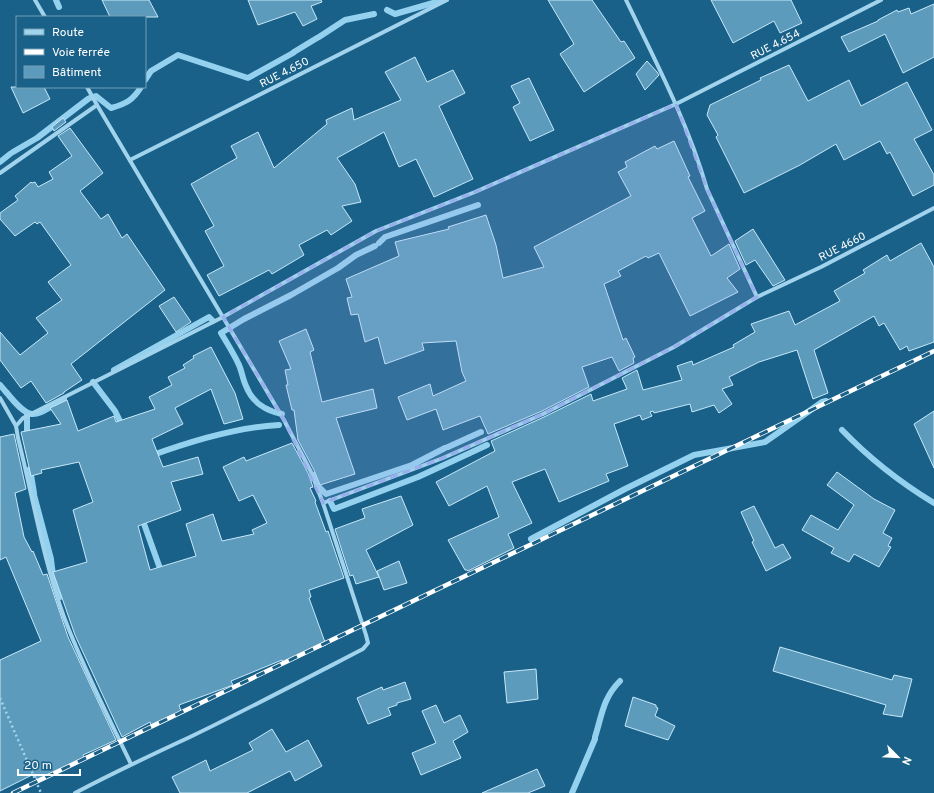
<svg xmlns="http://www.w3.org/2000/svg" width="934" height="793" font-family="Overpass,sans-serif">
  <rect width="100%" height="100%" fill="#196188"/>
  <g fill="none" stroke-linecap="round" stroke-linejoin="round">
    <g stroke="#94d1ef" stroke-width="6">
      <polyline points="56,0 59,7"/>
      <polyline points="387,10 395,14 443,0"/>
      <polyline points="319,37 345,20 374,14"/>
      <polyline points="294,52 317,38"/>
      <polyline points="145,80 151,71 178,55 248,78 293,53"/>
      <path d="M90 98 96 96 111 108C126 104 133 100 141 87"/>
      <polyline points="13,152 37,138 88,99"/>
      <polyline points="0,162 10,154"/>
      <polyline points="379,243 385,237 478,205"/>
      <polyline points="114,370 209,317 213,321"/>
      <polyline points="93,382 115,411 123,427"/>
      <polyline points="0,385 6,392"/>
      <path d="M7 393C32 424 34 416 64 399"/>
      <path d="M282 414C266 411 252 402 246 386 243 380 242 372 239 365 234 354 227 343 221 333L244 319 291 295 338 268 356 255 375 246"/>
      <path d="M842 430C869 458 901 483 934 503"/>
      <polyline points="27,438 27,414"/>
      <polyline points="448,447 481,432"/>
      <polyline points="472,452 487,445"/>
      <path d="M150 456C191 441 236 427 279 425"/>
      <polyline points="30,469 34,493"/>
      <polyline points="314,475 319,487 326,494 412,465 445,448"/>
      <polyline points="34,495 51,559"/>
      <polyline points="330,501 334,509 418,477 470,453"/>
      <polyline points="143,521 162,574"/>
      <polyline points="531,539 625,489 694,455 765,442 822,402 826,401"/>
      <polyline points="51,560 53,575 60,597"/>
      <path d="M595 737C602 715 603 698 620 681"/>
      <polyline points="572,793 595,739"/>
    </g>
  </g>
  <g fill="#5c9bbb" stroke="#c7e8f9">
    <polygon points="102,0 149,0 158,17 110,17"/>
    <polygon points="248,0 321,0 322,2 311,6 317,19 303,26 295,12 258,25"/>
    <polygon points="548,0 592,0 621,42 624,41 635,58 584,92 560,54 574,44"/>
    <polygon points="711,0 791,0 802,23 780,33 774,21 733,43"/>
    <polygon points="934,4 934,57 903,73 885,34 849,52 841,37 878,21 878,20 897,10 898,12 909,8 911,14"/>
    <polygon points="415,57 427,82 453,70 465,93 439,106 473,179 434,197 416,159 399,167 384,132 337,158 355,184 361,202 342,206 352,221 331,235 327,230 299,245 304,255 272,274 269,270 219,296 207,275 224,266 205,231 214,226 191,184 237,158 231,146 258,132 274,168 327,124 326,120 352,108 354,120 401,100 385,72"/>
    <polygon points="647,61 657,72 659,75 645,90 636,74"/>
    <polygon points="789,65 808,101 849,80 861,106 907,82 932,130 914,139 934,175 934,185 913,196 890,152 887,154 880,141 844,160 836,144 800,165 744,193 716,137 718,135 707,115 710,105 761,80 760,78"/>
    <polygon points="529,78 554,130 530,141 513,107 520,103 511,86"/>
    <polygon points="11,87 44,87 50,99 23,113"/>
    <polygon points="63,118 66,122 54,131 52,127"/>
    <polygon points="70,128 103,173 80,191 101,219 108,214 122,238 127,234 165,290 71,364 82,380 64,392 64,393 46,403 31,381 21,388 0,360 0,332 20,355 48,333 36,318 62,300 48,282 71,265 40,222 37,224 35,222 15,236 0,219 0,213 18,200 15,196 31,182 32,183 35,182 38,187 53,179 49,172 72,156 58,136"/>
    <polygon points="674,141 690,176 688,177 705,211 692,218 711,256 729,244 740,269 727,278 738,292 690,316 659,253 648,258 646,256 618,271 621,276 604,284 623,340 626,338 635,357 633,358 634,363 619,371 612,357 582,367 589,387 542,411 488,434 480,416 443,430 436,409 407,420 398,397 430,384 433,396 466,381 462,372 456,341 422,343 424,350 385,364 378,337 365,342 358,314 351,315 347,298 352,297 346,279 399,256 395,242 449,229 448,227 486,215 496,245 503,278 544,267 534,247 631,196 618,172 627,167 625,162 655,146 657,149"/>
    <polygon points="753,229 785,280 773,286 755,260 746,265 735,241"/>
    <polygon points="921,243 934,267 934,342 909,351 907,346 900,350 884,323 879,326 874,316 814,350 828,393 813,399 797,350 759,362 729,377 733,385 722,389 732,404 719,413 714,405 692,412 690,404 654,413 653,411 650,412 652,416 642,420 640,415 614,424 628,466 606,474 609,481 559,502 545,469 512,482 532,523 508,534 514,548 468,571 467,570 465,570 448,540 499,517 487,486 449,506 436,482 495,451 491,441 544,417 591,394 593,401 627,389 622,378 637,370 643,390 682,380 677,366 692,361 693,365 734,347 733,345 755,332 751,324 789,311 795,325 840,301 834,291 865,273 863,270 887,255 890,261"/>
    <polygon points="174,297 191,322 176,332 159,306"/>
    <polygon points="306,329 314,350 310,352 322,402 373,389 377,408 336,418 355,474 320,485 314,470 298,440 294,410 292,410 286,385 288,385 285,370 291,369 279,341"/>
    <polygon points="211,347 235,393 243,419 224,424 211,389 175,408 183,424 152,439 163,467 198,457 203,474 171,482 181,510 138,526 150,570 196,556 186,524 213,514 222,541 254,534 252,530 267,523 253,495 239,501 223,467 244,457 246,461 292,443 308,473 313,487 310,488 316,501 315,502 326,532 328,531 344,578 309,590 311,597 309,598 326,645 283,662 282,660 231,681 233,685 179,705 181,711 151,725 150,722 122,737 75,635 53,572 87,562 73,510 93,502 79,462 41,470 42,473 31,476 21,432 61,424 50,408 67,400 78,431 114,416 116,422 155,409 149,397 172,385 168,377 185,368 183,365 194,358 193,356"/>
    <polygon points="934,411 934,468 914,424"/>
    <polygon points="14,434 26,489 15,493 24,537 32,552 33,551 43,575 47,574 68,637 116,740 83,755 85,759 66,768 67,769 37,780 34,774 0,791 0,660 41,641 6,557 0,560 0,437"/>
    <polygon points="837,472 874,499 895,510 883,533 892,538 888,546 891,547 879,567 854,554 849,562 831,553 834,548 802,530 811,515 838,530 854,505 827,485"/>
    <polygon points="401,496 413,525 366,550 379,577 356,584 353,575 350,576 335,529 365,518 362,509"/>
    <polygon points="754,506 775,548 783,544 791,558 766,571 752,542 754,541 741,512"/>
    <polygon points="399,561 407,583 384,590 377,571"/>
    <polygon points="780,647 892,680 894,675 912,679 902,717 883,714 886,705 773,671"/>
    <polygon points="536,669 538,699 507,703 504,672"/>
    <polygon points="405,682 411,699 397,703 397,705 388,708 391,715 368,724 357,698 382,687 383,690"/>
    <polygon points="633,697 656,705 656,707 658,708 655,716 675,726 668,740 625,726"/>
    <polygon points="436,705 444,723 460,715 468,732 453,741 461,758 421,775 412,753 436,743 422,711"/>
    <polygon points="272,729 286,752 308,740 322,766 295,781 290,771 247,793 180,793 172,777 206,760 210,771 253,750 249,743"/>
    <polygon points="537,769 545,786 528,793 482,793"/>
  </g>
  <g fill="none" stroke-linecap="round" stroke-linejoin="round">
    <polyline stroke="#a1d3ed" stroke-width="2.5" stroke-dasharray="2 3" stroke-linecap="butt" points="0,698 41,793"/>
    <g stroke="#a1d3ed" stroke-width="4">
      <polyline points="35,0 45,17"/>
      <path d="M626 0C656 62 688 123 707 189L757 297"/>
      <polyline points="130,160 447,0"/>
      <polyline points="0,173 97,105 87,87"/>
      <path d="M0 398 16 426 18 438C33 498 43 559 64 617 83 668 108 716 131 764"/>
      <polyline points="16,426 23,418 223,317 376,231 475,192 676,104 881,0"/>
      <polyline points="323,503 443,458 543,414 674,347 757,297 821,267 934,208"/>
      <path d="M75 793C113 773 151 755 190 737 248 709 305 679 363 649L368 643 366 635 323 503 311 472 284 420 97 105"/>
    </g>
    <defs>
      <polyline id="rail" points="13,793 934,351"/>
    </defs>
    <use href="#rail" stroke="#fff" stroke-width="4.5"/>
    <use href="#rail" stroke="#196188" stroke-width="3" stroke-dasharray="9" stroke-linecap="butt"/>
  </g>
  <path fill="#99afed" fill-opacity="0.2" stroke="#99afed" stroke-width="3" stroke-dasharray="8 5" stroke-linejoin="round" d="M676 104 707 189 757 297 674 347 543 414 443 458 323 503 284 420 223 317 376 231 475 192Z"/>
  <g text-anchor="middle" stroke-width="4" stroke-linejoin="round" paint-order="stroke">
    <g font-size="11" fill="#fff" stroke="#196188">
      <text transform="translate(775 44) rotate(-27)" y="4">RUE 4.654</text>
      <text transform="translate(284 72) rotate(-27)" y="4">RUE 4.650</text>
      <text transform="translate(842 246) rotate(-27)" y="4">RUE 4660</text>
    </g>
  </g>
  <rect x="16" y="16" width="130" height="72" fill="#196188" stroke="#75a0b8"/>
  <rect x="24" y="29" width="20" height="6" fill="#a1d3ed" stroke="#75a0b8"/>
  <text x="52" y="36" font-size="12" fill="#ffffff">Route</text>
  <rect x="24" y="49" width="20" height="6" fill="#ffffff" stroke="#75a0b8"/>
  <text x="52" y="56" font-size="12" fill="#ffffff">Voie ferrée</text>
  <rect x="24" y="66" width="20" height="12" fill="#5c9bbb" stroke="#75a0b8"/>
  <text x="52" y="76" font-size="12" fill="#ffffff">Bâtiment</text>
  <g transform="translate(898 757) rotate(114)" stroke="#196188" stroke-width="3" paint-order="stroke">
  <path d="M0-3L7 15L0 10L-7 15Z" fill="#ffffff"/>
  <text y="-6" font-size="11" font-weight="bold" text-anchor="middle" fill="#ffffff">N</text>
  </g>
  <path d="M18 769v6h62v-6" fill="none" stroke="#ffffff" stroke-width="2"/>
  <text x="24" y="769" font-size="12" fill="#ffffff" stroke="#196188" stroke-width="3" paint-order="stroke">20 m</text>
</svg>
